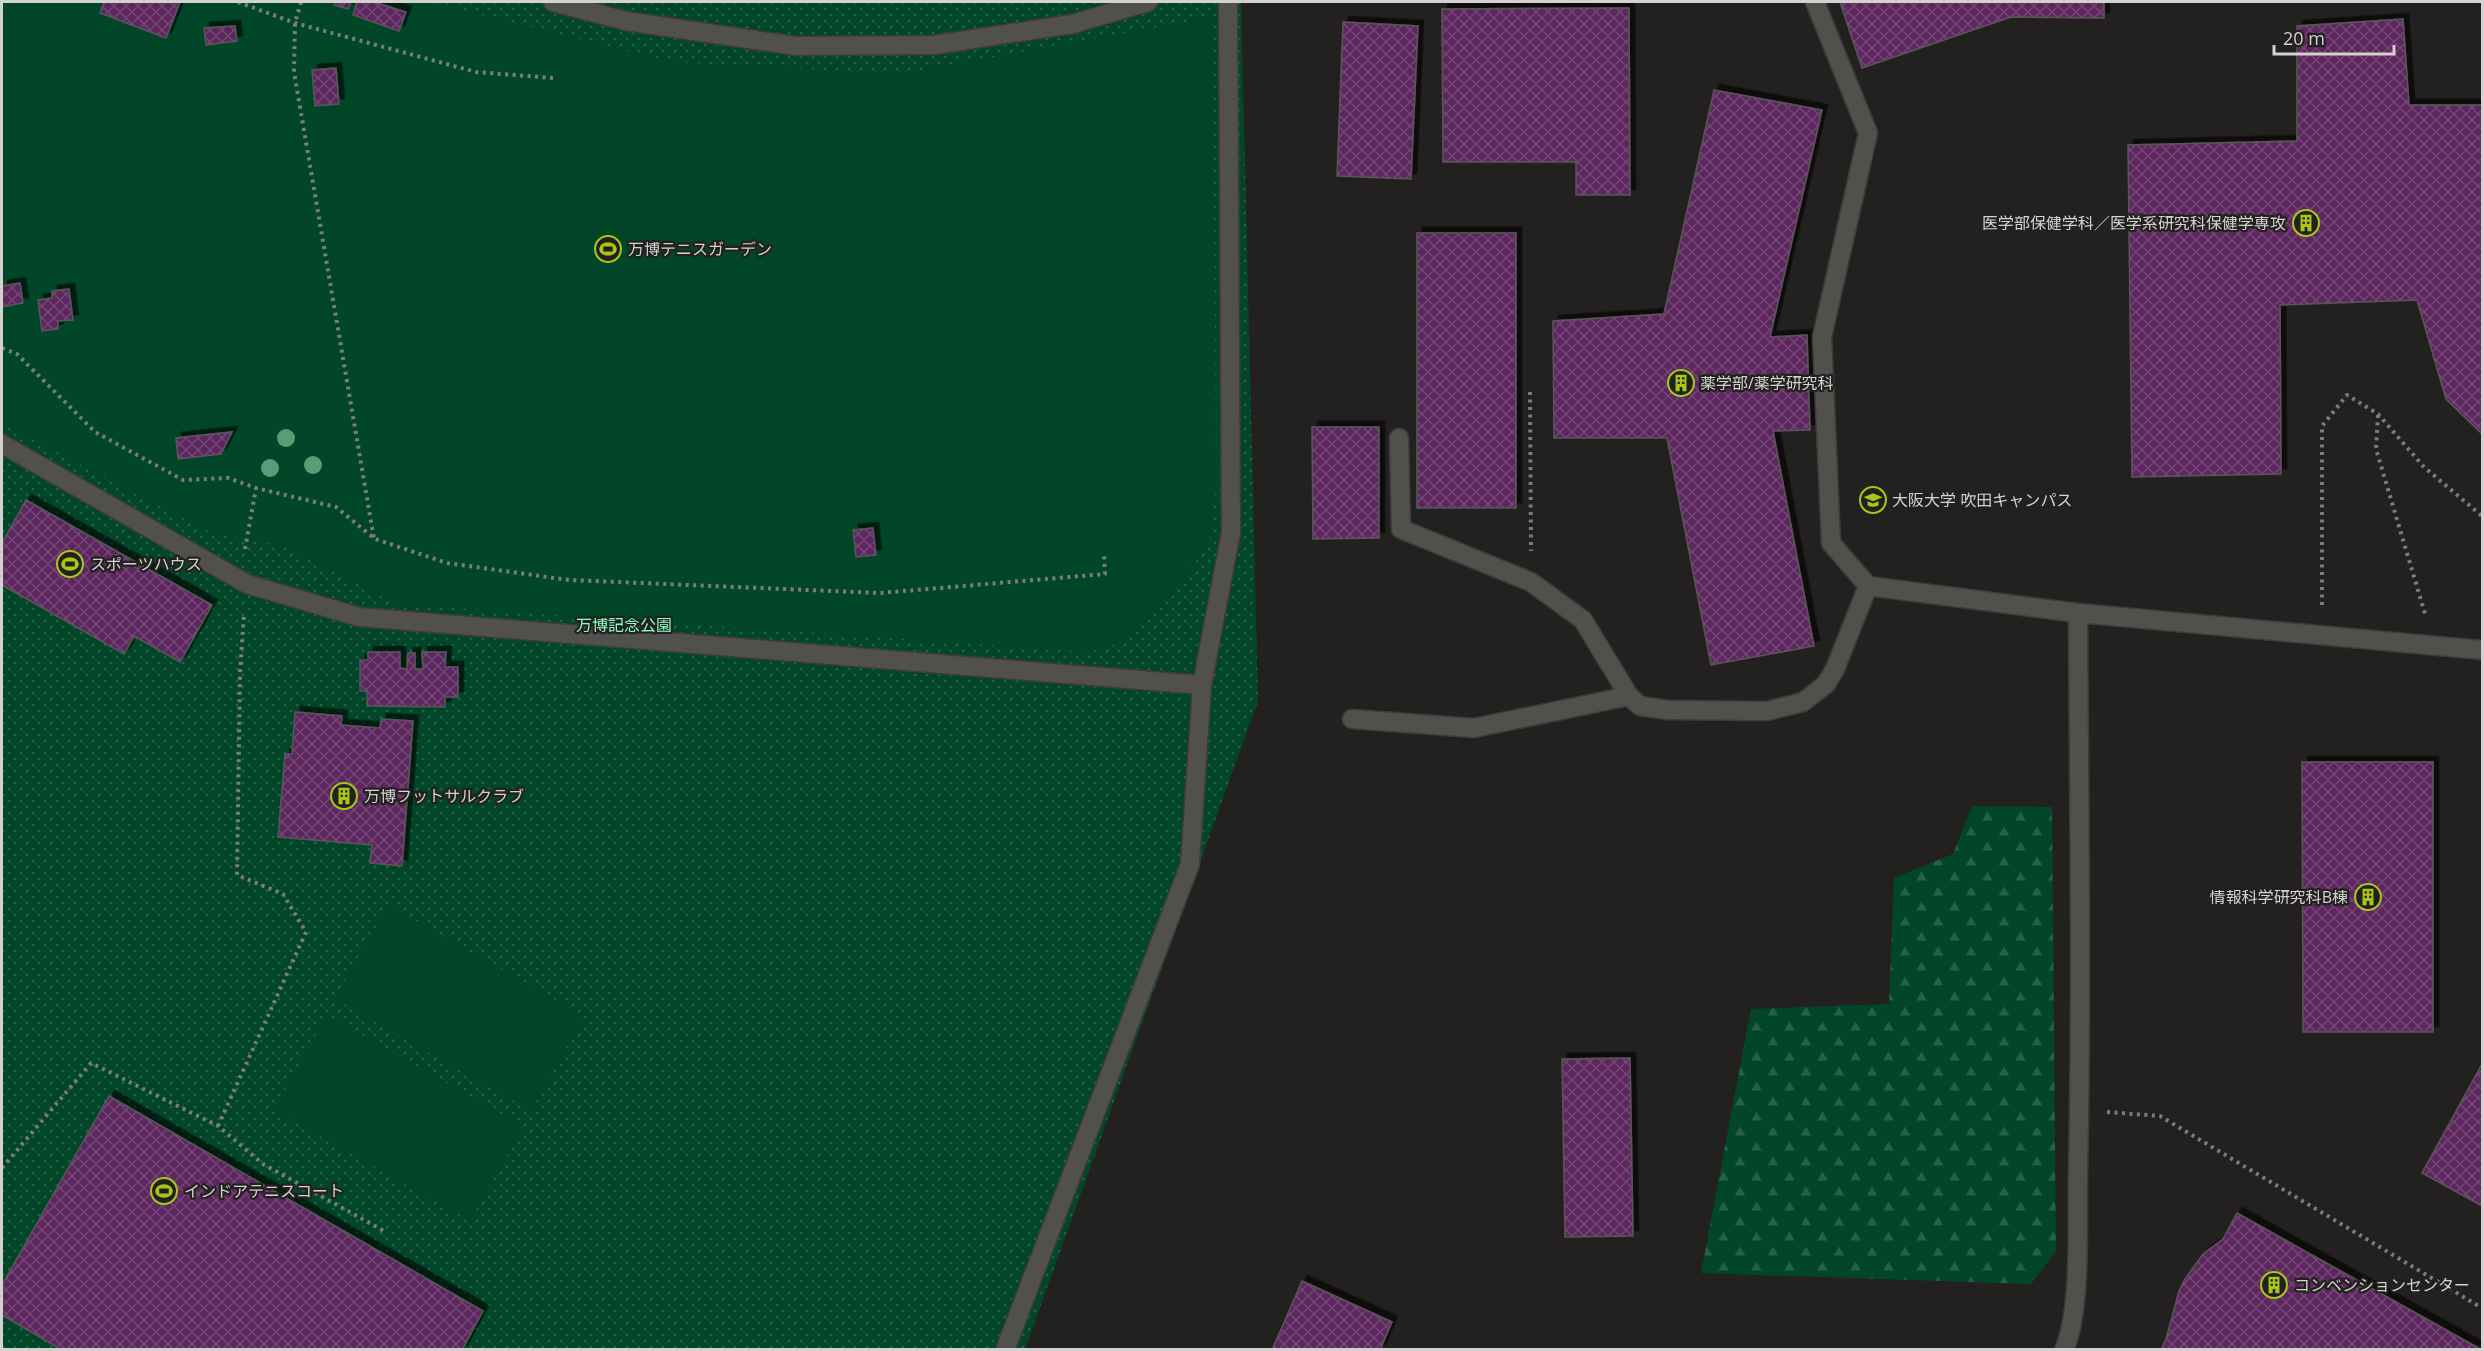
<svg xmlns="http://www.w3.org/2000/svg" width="2484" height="1351" font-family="'Open Sans','Noto Sans JP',sans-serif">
  <defs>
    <pattern id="forest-firs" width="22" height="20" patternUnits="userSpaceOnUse" patternTransform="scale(1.5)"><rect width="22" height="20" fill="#02462a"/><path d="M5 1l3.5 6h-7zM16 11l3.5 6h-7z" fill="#266048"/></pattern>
    <pattern id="park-dots" width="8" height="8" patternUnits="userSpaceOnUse" patternTransform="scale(1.5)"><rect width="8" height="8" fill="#02462a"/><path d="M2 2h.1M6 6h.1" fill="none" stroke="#266048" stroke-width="1.8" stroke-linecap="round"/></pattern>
    <pattern id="building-cross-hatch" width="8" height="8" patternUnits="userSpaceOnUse" patternTransform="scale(1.5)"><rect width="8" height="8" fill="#5d285e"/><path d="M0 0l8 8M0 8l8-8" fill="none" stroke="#734674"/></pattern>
    <filter id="shadow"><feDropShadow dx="5.5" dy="-5.5" stdDeviation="0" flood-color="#0009"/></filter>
  </defs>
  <rect width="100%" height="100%" fill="#23211f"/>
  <polygon fill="url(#forest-firs)" points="1972,806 2052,807 2056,1251 2031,1284 1701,1273 1751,1009 1889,1004 1894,878 1953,854"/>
  <polygon fill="url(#park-dots)" points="2,2 1241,2 1258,701 1025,1349 2,1350"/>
  <g fill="#02462a">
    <polygon points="2,2 429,2 673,62 900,74 1213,17 1216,490 1209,541 1174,594 1126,641 1089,652 397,604 283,546 212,533 2,424"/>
    <polygon points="388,905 584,1016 531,1111 335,999"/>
    <polygon points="327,1015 523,1126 470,1221 274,1110"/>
  </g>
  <g fill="url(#building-cross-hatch)" stroke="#5a5759" stroke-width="1.5" filter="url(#shadow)">
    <polygon points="104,2 180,2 166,38 100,13"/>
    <polygon points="335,2 351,2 348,9 334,5"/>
    <polygon points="357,2 374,2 406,12 399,31 353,15"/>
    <polygon points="1840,2 2104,2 2104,18 2011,17 1862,68"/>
    <polygon points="1629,8 1630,195 1576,195 1576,162 1443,162 1442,9"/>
    <polygon points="2403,19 2409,105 2482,105 2482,434 2446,399 2417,300 2280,305 2281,474 2132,477 2128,145 2297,141 2297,26"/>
    <polygon points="1343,22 1418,26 1411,179 1337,176"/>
    <polygon points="235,26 237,41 206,45 204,28"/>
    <polygon points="336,68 339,104 315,106 312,70"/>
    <polygon points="1714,90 1822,110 1770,337 1807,335 1810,430 1773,431 1814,646 1711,665 1667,438 1554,438 1553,321 1664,314"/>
    <rect x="1417" y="233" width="99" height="275"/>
    <polygon points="20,283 23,303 2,307 2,286"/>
    <polygon points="69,289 73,320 58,321 58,329 42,331 38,300 52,298 52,291"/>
    <polygon points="1312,427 1379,427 1379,538 1313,539"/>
    <polygon points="232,432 221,454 178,459 176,438"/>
    <polygon points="26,500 212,605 180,662 134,636 124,654 2,585 2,543"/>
    <polygon points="873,528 876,555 856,557 853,530"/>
    <polygon points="368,652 400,652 400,668 407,669 408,653 415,653 415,669 423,669 422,652 446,652 445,667 458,667 458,697 445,697 445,707 367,706 367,691 360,691 360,660 368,660"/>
    <polygon points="295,712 342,716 341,725 380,728 381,719 413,721 402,866 370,863 372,845 278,837 285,754 292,754"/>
    <polygon points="2302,762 2433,762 2433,1032 2303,1032"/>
    <polygon points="1630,1058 1633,1236 1565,1237 1562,1059"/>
    <polygon points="2482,1064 2482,1206 2422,1173"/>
    <polygon points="109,1096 483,1311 462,1350 62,1350 2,1315 2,1285"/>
    <polygon points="2237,1213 2482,1350 2161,1350 2166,1339 2179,1291 2185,1279 2203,1254 2223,1239"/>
    <polygon points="1302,1281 1392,1322 1380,1350 1272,1350"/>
  </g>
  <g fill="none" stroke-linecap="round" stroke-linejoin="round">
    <defs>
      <g id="minor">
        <polyline points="553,2 626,21 796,46 934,45 1072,24 1148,2"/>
        <polyline points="1815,2 1868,133 1822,337 1831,543 1868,586 2078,613 2482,650"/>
        <polyline points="1399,438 1401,529 1531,582 1583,620 1629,696 1640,706 1668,710 1767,711 1803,702 1826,684 1835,669 1868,586"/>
        <polyline points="2,444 247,584 359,617 1202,685 1190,864 1005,1350"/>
        <polyline points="1202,685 1231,532 1228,2"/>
        <polyline points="1352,719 1474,728 1629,696"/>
        <path d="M2064 1350C2082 1309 2077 1219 2078 1173 2082 987 2079 800 2078 613"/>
      </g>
    </defs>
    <use href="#minor" stroke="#3c3b39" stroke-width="21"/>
    <g stroke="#7d7c7a" stroke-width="4" stroke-dasharray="3 4.5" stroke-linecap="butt">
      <polyline points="238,2 295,23 476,72 553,78"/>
      <polyline points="301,2 295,23 294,72 374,539"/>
      <polyline points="2,348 17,354 95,432 183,480 228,478 256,488 336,507 375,539 447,563 569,580 880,593 1105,574 1104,555"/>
      <polyline points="1530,392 1531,551"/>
      <polyline points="2378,415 2376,449 2426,617"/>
      <polyline points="245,549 256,488"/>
      <polyline points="2322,605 2322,426 2347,395 2378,414 2424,467 2482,516"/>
      <polyline points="2107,1112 2160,1116 2482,1308"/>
      <polyline points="218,1126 306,932 283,894 237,875 240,674 244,613"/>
      <polyline points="2,1168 91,1063 218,1126 263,1164 384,1231"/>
    </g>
    <use href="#minor" stroke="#52504d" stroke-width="18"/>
  </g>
  <g fill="#5c9b78">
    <circle cx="286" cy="438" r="9"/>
    <circle cx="313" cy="465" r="9"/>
    <circle cx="270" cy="468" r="9"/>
  </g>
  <defs>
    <symbol id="building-ring" viewBox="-11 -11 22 22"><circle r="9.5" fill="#23211f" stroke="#aac718" stroke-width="1.5"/><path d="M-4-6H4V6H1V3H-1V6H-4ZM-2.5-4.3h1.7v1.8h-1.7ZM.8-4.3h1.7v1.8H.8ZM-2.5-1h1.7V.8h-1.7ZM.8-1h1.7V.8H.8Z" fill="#aac718"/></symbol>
    <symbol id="stadium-ring" viewBox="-11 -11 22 22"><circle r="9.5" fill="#23211f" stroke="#aac718" stroke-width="1.5"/><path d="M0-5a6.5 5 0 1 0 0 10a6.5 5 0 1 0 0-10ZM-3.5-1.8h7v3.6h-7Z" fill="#aac718"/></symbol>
    <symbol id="university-ring" viewBox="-11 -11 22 22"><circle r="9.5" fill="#23211f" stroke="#aac718" stroke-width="1.5"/><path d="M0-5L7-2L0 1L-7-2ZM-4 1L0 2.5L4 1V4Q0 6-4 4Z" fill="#aac718"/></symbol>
  </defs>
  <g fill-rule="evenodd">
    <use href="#building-ring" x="2291" y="208" width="30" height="30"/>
    <use href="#stadium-ring" x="593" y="234" width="30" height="30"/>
    <use href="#building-ring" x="1666" y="368" width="30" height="30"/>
    <use href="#university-ring" x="1858" y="485" width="30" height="30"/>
    <use href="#stadium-ring" x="55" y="549" width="30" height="30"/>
    <use href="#building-ring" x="329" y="781" width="30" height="30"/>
    <use href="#building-ring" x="2353" y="882" width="30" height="30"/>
    <use href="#stadium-ring" x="149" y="1176" width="30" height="30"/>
    <use href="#building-ring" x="2259" y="1270" width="30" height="30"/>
  </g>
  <g text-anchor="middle" stroke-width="4.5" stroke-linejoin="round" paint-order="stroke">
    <g font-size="16" fill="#d3d2d0" stroke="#23211f" text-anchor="start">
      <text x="2286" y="229" text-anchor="end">医学部保健学科／医学系研究科保健学専攻</text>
      <text x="628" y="255">万博テニスガーデン</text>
      <text x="1700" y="389">薬学部/薬学研究科</text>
      <text x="1892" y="506">大阪大学 吹田キャンパス</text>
      <text x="90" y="570">スポーツハウス</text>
      <text x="364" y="802">万博フットサルクラブ</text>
      <text x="2348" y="903" text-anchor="end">情報科学研究科B棟</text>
      <text x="184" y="1197">インドアテニスコート</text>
      <text x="2294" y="1291">コンベンションセンター</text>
    </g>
    <g font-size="16" fill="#8afec0" stroke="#23211f">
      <text x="624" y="631">万博記念公園</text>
    </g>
  </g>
  <rect width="2484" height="1351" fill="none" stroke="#d3d2d0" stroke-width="6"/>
  <path d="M2274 45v9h120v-9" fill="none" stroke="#d3d2d0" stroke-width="3"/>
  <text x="2283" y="45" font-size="18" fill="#d3d2d0" stroke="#23211f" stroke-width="4.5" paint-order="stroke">20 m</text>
</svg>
